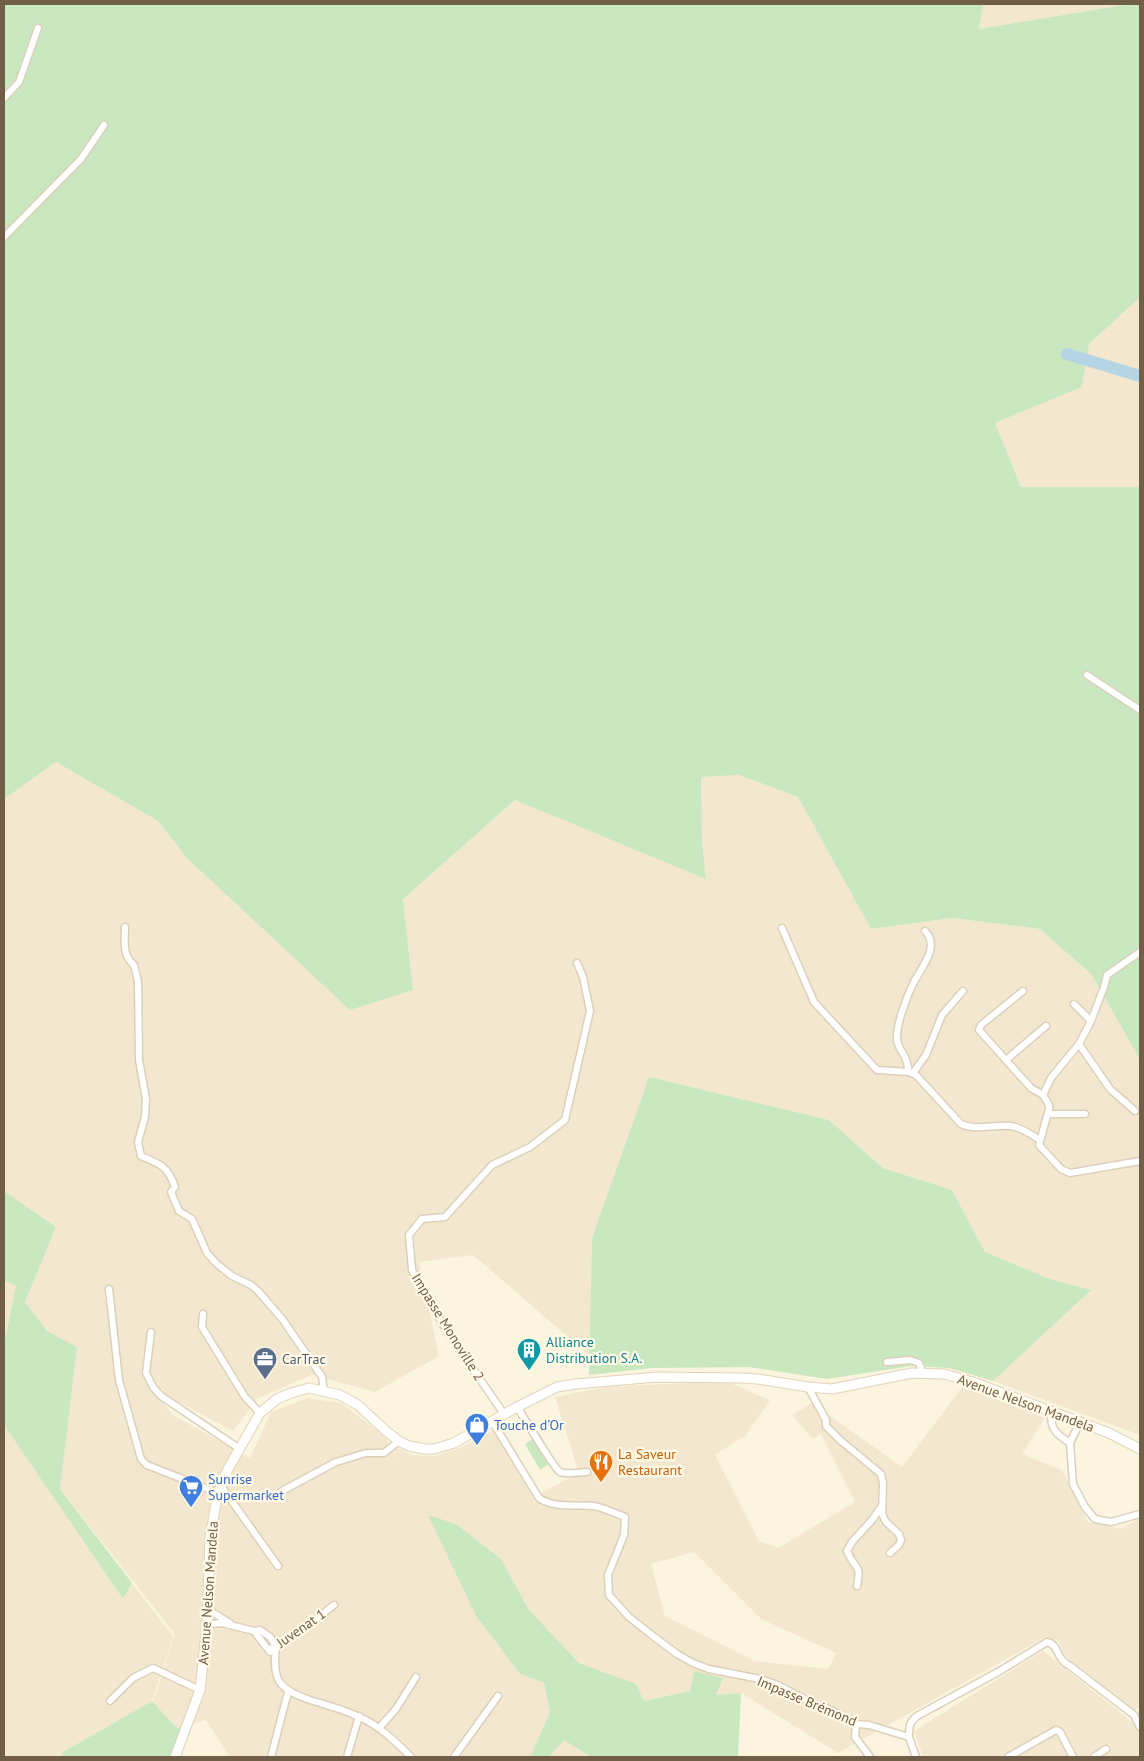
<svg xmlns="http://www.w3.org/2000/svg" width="1144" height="1761" font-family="'PT Sans',sans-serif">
  <rect width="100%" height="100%" fill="#fbf5e0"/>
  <g fill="#f3e8cf" fill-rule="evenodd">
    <polygon points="983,4 1130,4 979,29"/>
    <polygon points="1138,297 1140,297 1140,487 1021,487 995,423 1082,387 1089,344"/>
    <path d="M56 762 158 821 187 858 413 990 403 899 515 800 706 878 702 841 701 777 739 775 798 797 871 929 952 918 1040 929 1092 975 1140 1060V1435L993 1381 1090 1290 1047 1278 985 1252 952 1190 883 1168 829 1120 649 1078 592 1238 590 1356 473 1255 419 1262 439 1356 375 1392 312 1375 258 1398 233 1431 156 1390 171 1414 250 1458 271 1412 307 1398 341 1403 385 1437 398 1462 390 1444 412 1455 436 1456 469 1444 493 1430 535 1496 579 1473 555 1397 606 1387 726 1381 770 1400 746 1435 715 1455 759 1541 778 1548 855 1502 821 1434 813 1439 792 1415 812 1403 902 1467 963 1386 1045 1418 1022 1454 1062 1470 1088 1522 1121 1529 1140 1518V1705L1135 1711 1067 1658 1058 1641 1049 1638H1044L838 1753 741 1693 716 1695 722 1678 691 1691 644 1701 636 1684 579 1663 529 1610 501 1559 429 1515 476 1616 520 1674 544 1683 550 1712 530 1757H230L206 1720 177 1728 153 1702 175 1634 60 1489 76 1347 47 1331 25 1302 56 1227 4 1191V799ZM694 1552 761 1619 836 1653 829 1669 754 1661 665 1616 651 1564Z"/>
    <polygon points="4,1280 16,1286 4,1345"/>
    <polygon points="4,1425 123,1599 132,1583 173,1637 152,1701 63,1752 61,1757 4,1757"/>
    <polygon points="1043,1651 1131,1721 1140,1709 1140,1757 923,1757 914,1731"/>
    <polygon points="564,1740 591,1757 549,1757"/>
  </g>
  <g fill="#c9e8c0">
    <polygon points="4,4 983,4 979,29 1130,4 1140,4 1140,297 1089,344 1082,387 995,423 1021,487 1140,487 1140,1060 1092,975 1040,929 952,918 871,929 798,797 739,775 701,777 702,841 706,879 515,800 403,899 413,990 350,1010 187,858 158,821 56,762 4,799"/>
    <polygon points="649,1077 829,1120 883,1168 952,1190 985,1252 1047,1278 1091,1290 993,1381 949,1368 911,1366 827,1379 749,1367 652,1368 589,1375 592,1238"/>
    <polygon points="4,1191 56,1227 25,1302 47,1331 77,1347 60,1489 132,1583 123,1599 4,1425 4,1345 16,1286 4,1280"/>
    <polygon points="540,1435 555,1460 540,1470 525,1444"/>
    <polygon points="428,1515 456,1524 501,1559 529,1610 579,1663 636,1684 644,1701 690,1691 694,1671 723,1678 716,1695 741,1693 738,1757 591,1757 564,1740 549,1757 530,1757 550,1712 544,1683 520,1674 476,1616"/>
    <polygon points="152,1701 177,1728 183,1726 171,1757 61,1757 63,1752"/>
  </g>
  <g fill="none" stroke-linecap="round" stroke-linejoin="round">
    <polyline stroke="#b6d5e4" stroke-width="12" points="1067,354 1140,376"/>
    <defs>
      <g id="street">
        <polyline points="4,98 19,82 38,28"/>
        <polyline points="4,237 81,159 104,125"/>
        <polyline points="1087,675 1140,710"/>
        <path d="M125 927C125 942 122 955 134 965L138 981 139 1060 146 1099 145 1117 138 1142 141 1156C160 1164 168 1166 175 1187L171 1192 179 1211 192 1219 207 1253 217 1264 232 1276 251 1285 259 1292 283 1320 322 1377 324 1391"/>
        <path d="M782 928 814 1002 877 1070 909 1072 916 1075 961 1124C976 1131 995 1124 1011 1126 1022 1127 1031 1135 1040 1140"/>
        <polyline points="1023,991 981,1025 979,1030 1031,1088 1043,1095"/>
        <polyline points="1074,1004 1091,1021 1079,1044 1051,1078 1043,1095 1049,1105 1049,1109 1039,1145 1061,1169 1070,1173 1140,1161"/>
        <polyline points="1091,1021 1104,987 1107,975 1140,952"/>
        <polyline points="1079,1044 1110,1089 1135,1111"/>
        <polyline points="1006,1060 1046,1026"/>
        <path d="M909 1072C908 1067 907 1062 905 1057 901 1050 896 1044 897 1036 897 1023 907 996 913 984 920 969 941 947 925 931"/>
        <polyline points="913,1073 926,1055 942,1015 963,991"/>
        <polyline points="1048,1114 1085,1114"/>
        <polyline points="109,1289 119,1380 141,1459 147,1465 218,1493"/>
        <polyline points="203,1314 202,1327 245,1397 260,1413"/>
        <polyline points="151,1332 146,1373 153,1387 161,1396 240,1449"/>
        <polyline points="887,1362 910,1360 919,1363 923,1373"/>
        <polyline points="808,1387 826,1420 826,1426 840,1440 881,1474 883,1483 882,1514 886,1522 899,1534 901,1540 899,1545 890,1553"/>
        <path d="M517 1407C523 1416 555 1470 560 1472 567 1475 579 1472 587 1472"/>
        <path d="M1051 1412C1050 1429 1056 1434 1070 1443L1073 1484 1085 1507 1095 1519 1111 1522 1140 1514"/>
        <polyline points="504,1414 446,1330 412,1270 409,1235 422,1219 445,1217 492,1165 530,1147 565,1120 590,1011 583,977 577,963"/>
        <path d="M492 1421 539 1498C555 1509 576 1504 594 1506 604 1508 615 1513 625 1517L624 1535 608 1575 609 1595 629 1617 653 1636 677 1654 693 1663 709 1669 760 1679 775 1684 819 1706 831 1710 856 1724 869 1725 909 1737 916 1757"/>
        <polyline points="1070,1443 1080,1422"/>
        <polyline points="221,1486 278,1566"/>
        <polyline points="282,1491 336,1462 366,1453 384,1453 399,1441"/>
        <path d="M857 1586C862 1563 854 1569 847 1551L852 1542 872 1520 881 1507"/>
        <polyline points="207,1609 230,1623"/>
        <path d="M207 1624 222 1623 254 1631 260 1630 270 1637 276 1646C272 1680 278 1689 310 1700 326 1705 342 1709 357 1716 379 1725 395 1741 411 1757"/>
        <polyline points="254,1631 270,1652"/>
        <polyline points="269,1650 307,1626 334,1605"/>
        <polyline points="110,1701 133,1678 153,1668 200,1690"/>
        <polyline points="856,1724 855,1737 870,1757"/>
        <polyline points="379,1728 396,1709 416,1677"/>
        <path d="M909 1737C909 1727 909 1722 917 1716L998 1672 1047 1642C1060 1645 1055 1659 1070 1666L1134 1715 1140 1727"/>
        <polyline points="271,1757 288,1692"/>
        <polyline points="347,1757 359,1716"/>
        <polyline points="454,1757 498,1696"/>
        <polyline points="1008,1757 1056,1730 1060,1732 1073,1757"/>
        <polyline points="1094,1757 1106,1749"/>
      </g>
      <polyline id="secondary" points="175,1757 200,1690 207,1624 210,1537 218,1493 228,1469 260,1413 277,1399 291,1393 309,1388 340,1395 358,1405 386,1431 399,1441 409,1446 425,1449 434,1449 454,1443 517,1407 557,1387 576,1384 657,1377 742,1378 758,1379 808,1387 832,1389 912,1373 944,1374 973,1382 1080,1422 1109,1433 1140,1449"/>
    </defs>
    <use href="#street" stroke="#dcd0bb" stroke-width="9"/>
    <use href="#secondary" stroke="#e1d2b8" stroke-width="11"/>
    <use href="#street" stroke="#fff" stroke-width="6"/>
    <use href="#secondary" stroke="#fff" stroke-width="9"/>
  </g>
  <defs>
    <symbol id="building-pin" viewBox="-11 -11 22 30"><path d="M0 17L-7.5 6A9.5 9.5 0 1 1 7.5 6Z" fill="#0f9aa8" stroke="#fff9e6"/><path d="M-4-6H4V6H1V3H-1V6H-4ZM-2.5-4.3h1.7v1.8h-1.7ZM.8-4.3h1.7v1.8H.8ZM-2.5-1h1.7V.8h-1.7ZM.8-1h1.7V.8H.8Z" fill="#fff"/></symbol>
    <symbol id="office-pin" viewBox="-11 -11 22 30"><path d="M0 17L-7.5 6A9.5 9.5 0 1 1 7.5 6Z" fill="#5c6f8a" stroke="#fff9e6"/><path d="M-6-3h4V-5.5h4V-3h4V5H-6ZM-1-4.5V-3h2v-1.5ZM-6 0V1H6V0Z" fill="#fff"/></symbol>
    <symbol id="shop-pin" viewBox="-11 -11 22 30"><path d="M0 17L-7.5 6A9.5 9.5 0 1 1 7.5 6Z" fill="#3f7fe0" stroke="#fff9e6"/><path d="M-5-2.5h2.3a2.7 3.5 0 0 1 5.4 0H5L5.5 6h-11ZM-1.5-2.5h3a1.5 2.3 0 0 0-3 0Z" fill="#fff"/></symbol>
    <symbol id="restaurant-pin" viewBox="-11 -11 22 30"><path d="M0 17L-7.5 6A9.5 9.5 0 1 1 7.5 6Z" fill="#e8710a" stroke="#fff9e6"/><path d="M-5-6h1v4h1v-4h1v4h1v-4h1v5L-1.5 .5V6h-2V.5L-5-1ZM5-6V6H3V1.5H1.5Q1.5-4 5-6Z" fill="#fff"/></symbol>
    <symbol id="supermarket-pin" viewBox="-11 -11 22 30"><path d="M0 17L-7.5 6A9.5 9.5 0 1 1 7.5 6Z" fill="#3f7fe0" stroke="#fff9e6"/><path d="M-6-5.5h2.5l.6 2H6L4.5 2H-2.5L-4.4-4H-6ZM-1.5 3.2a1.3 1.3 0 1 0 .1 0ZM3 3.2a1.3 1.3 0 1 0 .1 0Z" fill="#fff"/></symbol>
  </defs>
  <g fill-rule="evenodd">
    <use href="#building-pin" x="515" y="1336" width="28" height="38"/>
    <use href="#office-pin" x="251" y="1345" width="28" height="38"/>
    <use href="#shop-pin" x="463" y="1411" width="28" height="38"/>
    <use href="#restaurant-pin" x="587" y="1448" width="28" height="38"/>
    <use href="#supermarket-pin" x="177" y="1473" width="28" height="38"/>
  </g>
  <g text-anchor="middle" stroke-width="4.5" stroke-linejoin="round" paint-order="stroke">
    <g font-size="14" fill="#715e49" stroke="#fff9e6">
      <text transform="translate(448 1327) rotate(58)" y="5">Impasse Monoville 2</text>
      <text transform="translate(1026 1403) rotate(20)" y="5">Avenue Nelson Mandela</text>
      <text transform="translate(208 1593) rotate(-86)" y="5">Avenue Nelson Mandela</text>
      <text transform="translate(301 1628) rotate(-35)" y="5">Juvenat 1</text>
      <text transform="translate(807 1701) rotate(23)" y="5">Impasse Brémond</text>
    </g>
    <g font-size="14" fill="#0d838f" stroke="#fff9e6" text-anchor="start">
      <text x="546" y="1347">Alliance<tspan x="546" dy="16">Distribution S.A.</tspan></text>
    </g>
    <g font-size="14" fill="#4e5e75" stroke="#fff9e6" text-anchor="start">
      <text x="282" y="1364">CarTrac</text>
    </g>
    <g font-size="14" fill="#366cbe" stroke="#fff9e6" text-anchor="start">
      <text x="494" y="1430">Touche d’Or</text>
      <text x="208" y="1484">Sunrise<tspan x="208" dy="16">Supermarket</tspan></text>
    </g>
    <g font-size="14" fill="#c56008" stroke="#fff9e6" text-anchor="start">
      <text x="618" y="1459">La Saveur<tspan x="618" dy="16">Restaurant</tspan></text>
    </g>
  </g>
  <rect width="1144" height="1761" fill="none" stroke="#715e49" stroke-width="10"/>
</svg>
